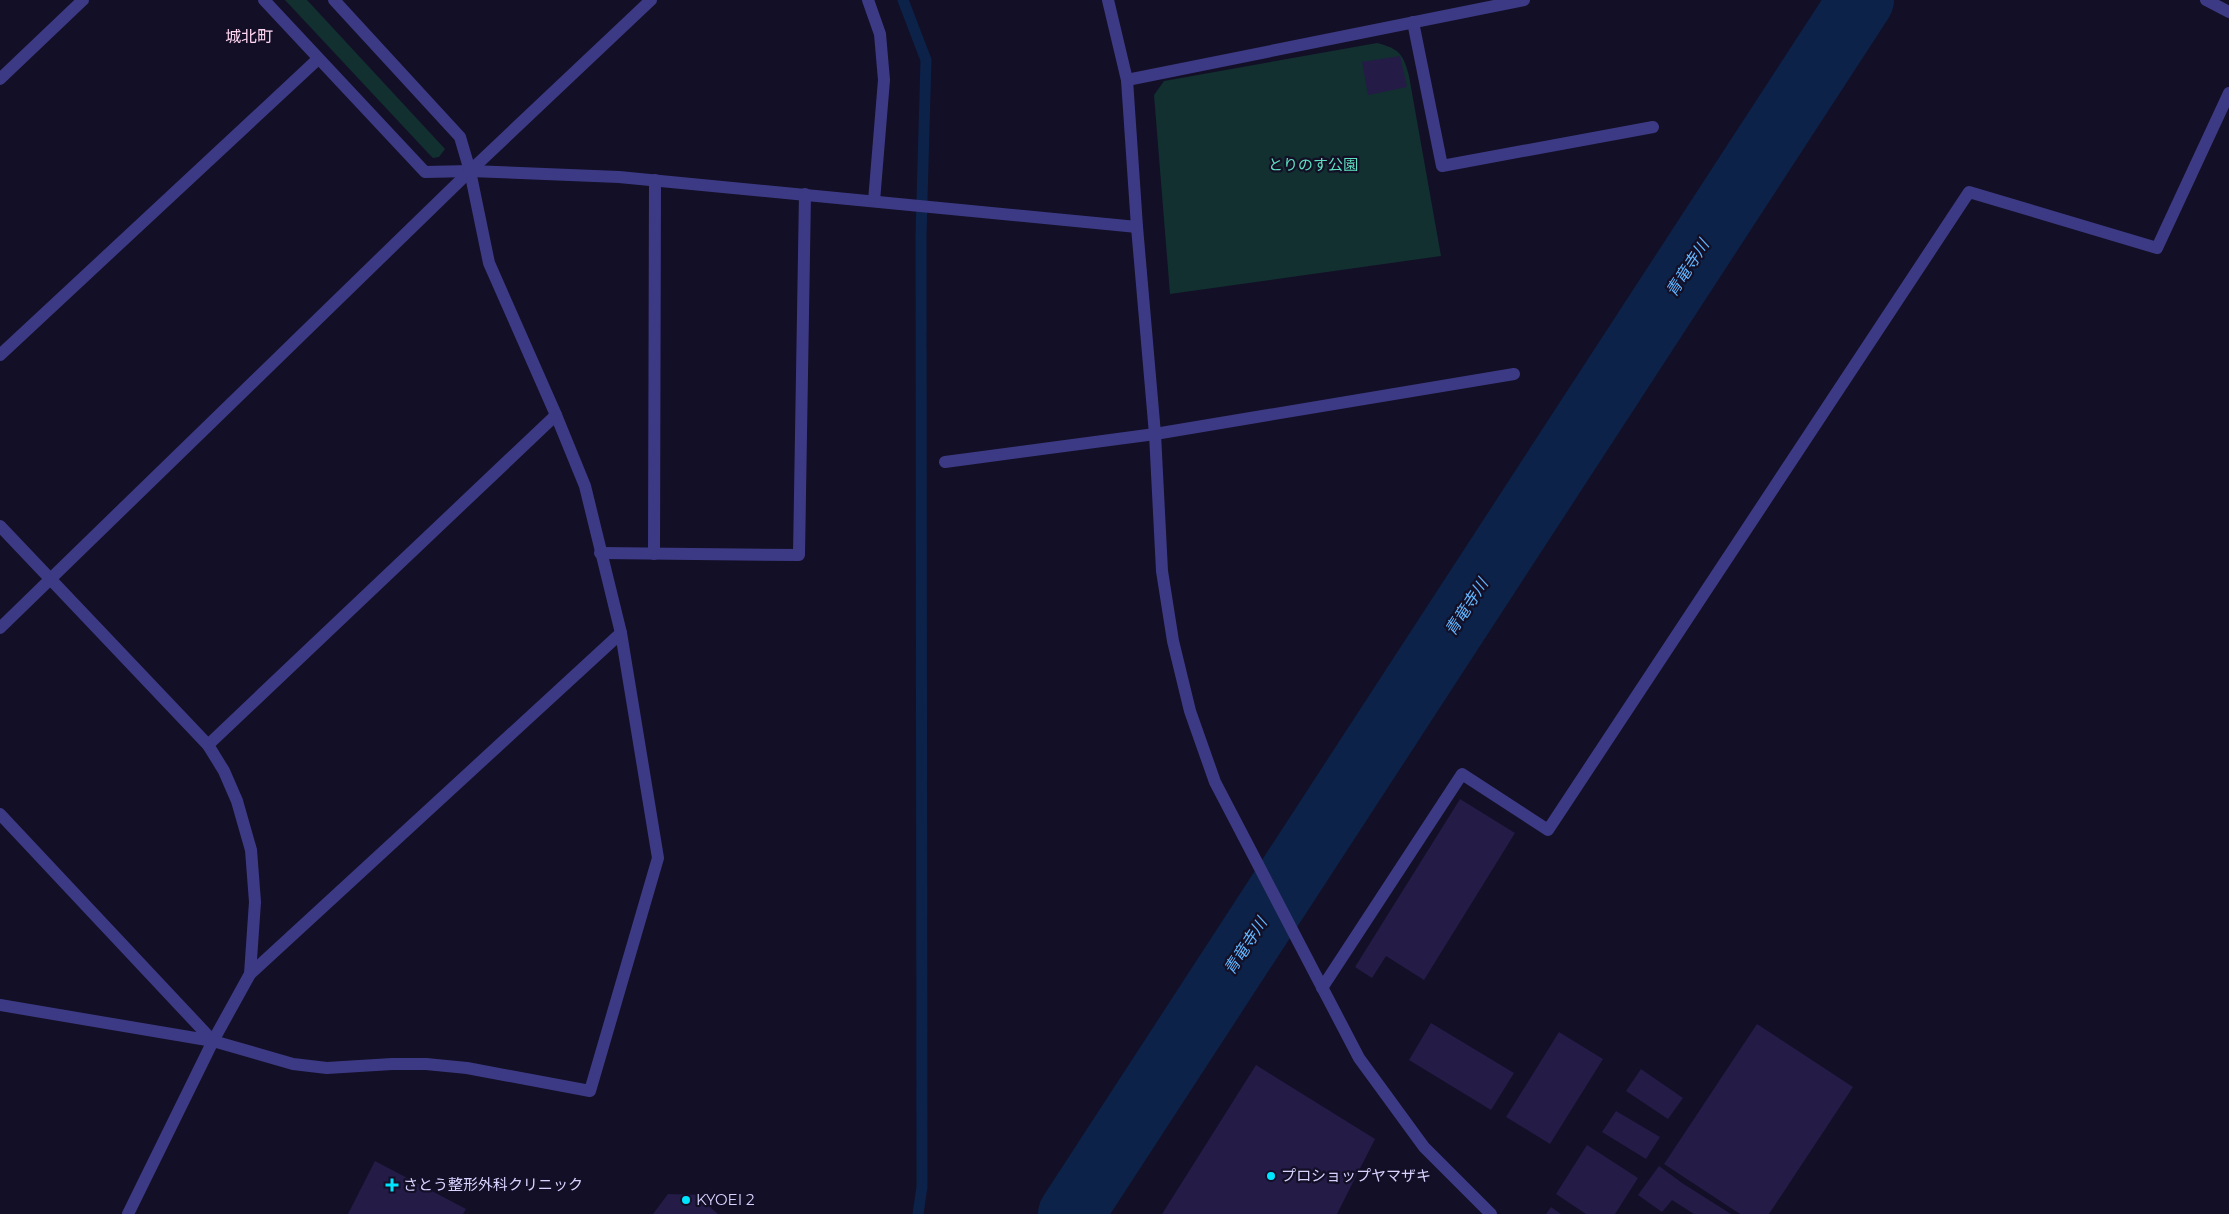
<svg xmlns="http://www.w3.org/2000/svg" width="2229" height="1214" font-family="Montserrat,'Noto Sans JP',sans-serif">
  <rect width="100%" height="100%" fill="#130f26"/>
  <g fill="#12302f">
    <polygon points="285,0 307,0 445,149 439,157 433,158 429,154"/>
    <path d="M1377 43C1400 49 1403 54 1409 76L1441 256 1170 294 1154 95 1164 81Z"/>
  </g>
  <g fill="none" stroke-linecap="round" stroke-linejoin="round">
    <polyline stroke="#0c2248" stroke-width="11" points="903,0 926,60 921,235 922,1187 918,1214"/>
    <polyline stroke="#0c2248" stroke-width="66" points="1071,1214 1861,0"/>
  </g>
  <g fill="#241b47">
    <polygon points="1400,56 1407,87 1368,95 1362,62"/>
    <polygon points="1460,799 1515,833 1424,980 1386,956 1372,978 1355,967"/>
    <polygon points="1431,1023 1514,1073 1491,1110 1409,1060"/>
    <polygon points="1757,1024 1853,1087 1769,1214 1740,1214 1664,1164"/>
    <polygon points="1559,1032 1603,1059 1550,1144 1506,1117"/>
    <polygon points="1256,1065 1375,1139 1337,1214 1162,1214"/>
    <polygon points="1641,1069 1683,1098 1668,1119 1626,1091"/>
    <polygon points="1616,1111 1660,1137 1646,1159 1602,1132"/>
    <polygon points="1587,1145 1638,1178 1615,1214 1586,1214 1556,1194"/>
    <polygon points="375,1161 466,1209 463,1214 348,1214"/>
    <polygon points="1659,1166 1682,1183 1731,1214 1694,1214 1672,1200 1662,1212 1638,1195"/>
    <polygon points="668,1194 705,1195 713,1205 711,1208 718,1214 653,1214"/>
    <polygon points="1551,1207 1561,1214 1546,1214"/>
  </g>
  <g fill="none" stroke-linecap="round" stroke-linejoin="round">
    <g stroke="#3d3a85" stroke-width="12">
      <polyline points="264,0 425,172 470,171 619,177 1137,227"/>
      <polyline points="868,0 880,34 884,80 874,201"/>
      <polyline points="1108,0 1127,80 1137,227 1155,434 1162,571 1173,641 1190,711 1215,782 1359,1058 1424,1147 1491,1214"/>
      <polyline points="2206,0 2229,12"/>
      <polyline points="1413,22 1442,166 1653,127"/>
      <polyline points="0,79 83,0"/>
      <polyline points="1127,80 1524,0"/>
      <polyline points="0,355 318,59"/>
      <polyline points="945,462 1155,434 1514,374"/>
      <polyline points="0,526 208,745 224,771 237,801 251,850 255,902 250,974 213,1041 128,1214"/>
      <polyline points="600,553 799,555 805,194"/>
      <polyline points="654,554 655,180"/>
      <polyline points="0,628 470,171 651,0"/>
      <polyline points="208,745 556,415"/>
      <polyline points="0,814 213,1041"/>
      <polyline points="250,974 621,633"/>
      <polyline points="1322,988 1462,774 1548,830 1969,192 2157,248 2229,93"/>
      <polyline points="0,1005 213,1041 293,1064 327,1068 392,1064 426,1064 467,1068 590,1091 658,858 621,633 585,486 556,415 489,263 470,171 460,137 334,0"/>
    </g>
  </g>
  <g fill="#00e5ff" stroke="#130f26" stroke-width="2">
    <circle cx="1271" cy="1176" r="5"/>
    <path d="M389.5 1177.5h5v5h5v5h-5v5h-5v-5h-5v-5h5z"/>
    <circle cx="686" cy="1200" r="5"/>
  </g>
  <g text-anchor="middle" stroke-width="4.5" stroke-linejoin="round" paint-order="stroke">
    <g font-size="15" fill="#5fe0c0" stroke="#130f26">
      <text x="1313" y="170">とりのす公園</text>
    </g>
    <g font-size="15" fill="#d9d4ff" stroke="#130f26" text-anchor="start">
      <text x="1281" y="1181">プロショップヤマザキ</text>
      <text x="403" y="1190">さとう整形外科クリニック</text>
      <text x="696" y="1205">KYOEI 2</text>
    </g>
    <g font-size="16" fill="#ffd6f0" stroke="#130f26">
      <text x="249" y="42">城北町</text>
    </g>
    <g font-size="16" font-style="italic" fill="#62b6ff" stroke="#130f26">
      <text transform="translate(1687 268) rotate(-57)" y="6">青竜寺川</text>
      <text transform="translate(1466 607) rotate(-57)" y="6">青竜寺川</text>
      <text transform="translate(1245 946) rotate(-57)" y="6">青竜寺川</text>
    </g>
  </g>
</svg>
